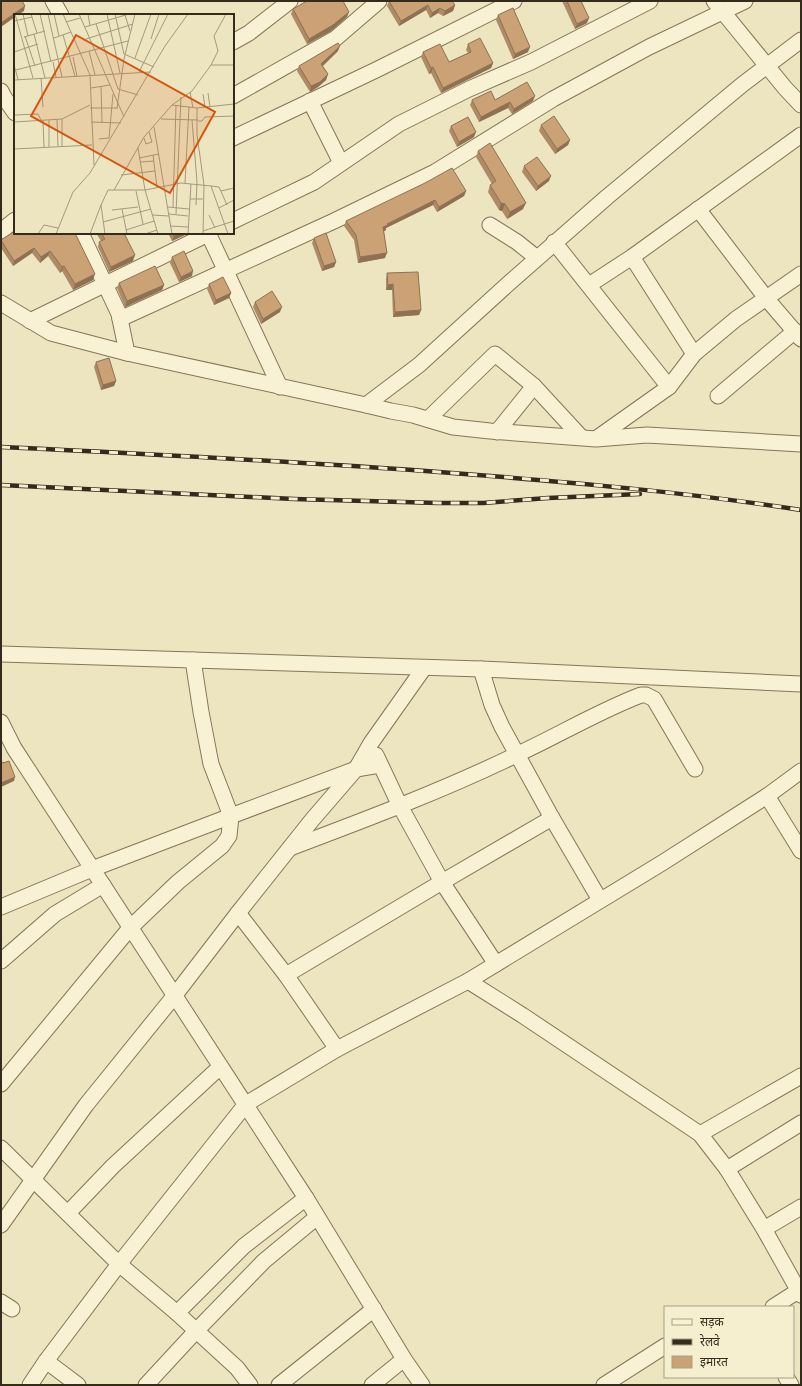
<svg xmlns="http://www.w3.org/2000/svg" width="802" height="1386" font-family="Literata,'Noto Sans Devanagari',serif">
  <rect width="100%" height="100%" fill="#ede4c0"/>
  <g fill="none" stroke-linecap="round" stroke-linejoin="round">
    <defs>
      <g id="minor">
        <polyline points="53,1 61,15"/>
        <polyline points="714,1 785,88 801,105"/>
        <polyline points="233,42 249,33 290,1"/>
        <polyline points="1,91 4,97 15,113"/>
        <polyline points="233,96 336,38 379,1"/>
        <polyline points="310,101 341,163"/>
        <polyline points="233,138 376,70 514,1"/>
        <polyline points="698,209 766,298 801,339"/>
        <polyline points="233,221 314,182 399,124 469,89 531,62 650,1"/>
        <polyline points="490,225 517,242 537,258"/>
        <polyline points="1,231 15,220"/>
        <polyline points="81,233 119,314 127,353 366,405 391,411 413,415 453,427 490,431 596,439 647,435 801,444"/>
        <polyline points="208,233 280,387"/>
        <polyline points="554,242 669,387"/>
        <polyline points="632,257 694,354"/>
        <polyline points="589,285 632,257 801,135"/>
        <polyline points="1,303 51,333 127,353"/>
        <polyline points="120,319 334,221 435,172 553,99 649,47 745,1"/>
        <polyline points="30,321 210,233"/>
        <polyline points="534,386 581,437"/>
        <polyline points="718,396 795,331"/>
        <polyline points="366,405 419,365 508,284 607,197 743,84 801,40"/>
        <polyline points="428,419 495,354 534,386 497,432"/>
        <polyline points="597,438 669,387 694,354 736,319 801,274"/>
        <polyline points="1,654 481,669 801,684"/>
        <polyline points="481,669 492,705 502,727 552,818 600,900"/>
        <polyline points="1,722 14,748 306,1198 404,1359 422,1385"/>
        <polyline points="376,755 400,806 442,882 496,964"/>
        <polyline points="767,796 801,851"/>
        <path d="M290 848C367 819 444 790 518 754 559 735 599 711 641 695H646L654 699 695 769"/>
        <polyline points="1,907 92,869 231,816 356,769 380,765"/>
        <polyline points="238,913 286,975 337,1049"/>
        <polyline points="1,961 55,914 103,885"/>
        <polyline points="286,975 442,882 552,818"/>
        <polyline points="468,981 522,1015 700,1134 727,1169 764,1229 801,1295"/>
        <polyline points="1,1084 130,928 178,882 222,846 229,836 231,816 211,764 201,712 193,660"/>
        <polyline points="700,1134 801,1076"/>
        <polyline points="1,1148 119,1264 177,1313 237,1368 250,1385"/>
        <polyline points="727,1169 801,1123"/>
        <polyline points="68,1213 113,1166 220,1067"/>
        <polyline points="1,1225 86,1105 175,995 238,913 312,820 356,769 371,743 424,668"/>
        <polyline points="764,1229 801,1207"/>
        <polyline points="1,1302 12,1309"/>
        <polyline points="773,1307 798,1291"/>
        <polyline points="177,1313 244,1246 306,1198"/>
        <polyline points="46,1361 78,1385"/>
        <polyline points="786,1377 791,1385"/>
        <polyline points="30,1385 46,1361 119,1264 246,1104 337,1049 468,981 662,863 767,796 801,771"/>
        <polyline points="146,1385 196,1331 264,1261 317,1217"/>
        <polyline points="279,1385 374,1309"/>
        <polyline points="372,1385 404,1359"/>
        <polyline points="604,1385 665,1346"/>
      </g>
    </defs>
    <use href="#minor" stroke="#867558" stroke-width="17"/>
    <use href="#minor" stroke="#f8f1d3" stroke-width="15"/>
    <defs>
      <g id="rail">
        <path d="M1 447C152 454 302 462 452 473 569 482 685 492 801 510"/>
        <polyline points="1,485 294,499 438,503 483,503 548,498 640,494"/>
      </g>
    </defs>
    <use href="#rail" stroke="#352b1c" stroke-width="4.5"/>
    <use href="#rail" stroke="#f5eecf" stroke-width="3" stroke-dasharray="9" stroke-linecap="butt"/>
  </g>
  <g fill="#af8b65">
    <polygon points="389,1 455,5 453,11 443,16 438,13 430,18 426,10 399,26 387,6"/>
    <polygon points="562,1 581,1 587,23 575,29"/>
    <polygon points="293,9 347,17 331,31 307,44 291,14"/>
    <polygon points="498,15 528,52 513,59 496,20"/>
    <polygon points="468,44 493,63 491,68 441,93 431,73 429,74 421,57 423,52 449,62 468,53 466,50"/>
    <polygon points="338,51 323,66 328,74 326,80 318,87 310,92 297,71 299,66"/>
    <polygon points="472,100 495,100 533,101 512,114 508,108 479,122 470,105"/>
    <polygon points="541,125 570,140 568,145 555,154 539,131"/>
    <polygon points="451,126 474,137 457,147 449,131"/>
    <polygon points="478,151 523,209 507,219 502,211 499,210 488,192 490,185 492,184 476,157"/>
    <polygon points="524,166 549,181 536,191 522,172"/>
    <polygon points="466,191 464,196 437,212 433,205 386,228 386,230 384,231 385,258 358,263 354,240 344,226 346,221"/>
    <polygon points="75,233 93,280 73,290 62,271 60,273 48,256 40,263 32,253 13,266 1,248 1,240"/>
    <polygon points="96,233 124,233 133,261 109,272 98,247 99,242 101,241"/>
    <polygon points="168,233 189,233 172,241"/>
    <polygon points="314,238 336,262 334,267 322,271 312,243"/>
    <polygon points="172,257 192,276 179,282 170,263"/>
    <polygon points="387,273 421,310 419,315 393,317 392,290 386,290 386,279"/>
    <polygon points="119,283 164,285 162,290 125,307 117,288"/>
    <polygon points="209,284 231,293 229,298 214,305 207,289"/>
    <polygon points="255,302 280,312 261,324 253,307"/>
    <polygon points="96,362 116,381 114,386 101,390 94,367"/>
  </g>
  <g fill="#8e7153">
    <polygon points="428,5 426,10 399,26 401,21"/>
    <polygon points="455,5 453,11 443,16 445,11"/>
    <polygon points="25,6 24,11 18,15 15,15 15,17 1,27 1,23"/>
    <polygon points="440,8 438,13 430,18 432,13"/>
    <polygon points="349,12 347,17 331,31 307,44 309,39"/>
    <polygon points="589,18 587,23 575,29 577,24"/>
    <polygon points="340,46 338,51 319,69 321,64"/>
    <polygon points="530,47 528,52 513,59 515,54"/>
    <polygon points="493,63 491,68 441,93 443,88"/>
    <polygon points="433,67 431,73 429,74 431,68"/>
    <polygon points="328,74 326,80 318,87 310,92 311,86"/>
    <polygon points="535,96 533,101 512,114 514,109"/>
    <polygon points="510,102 508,108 479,122 481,117"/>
    <polygon points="476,132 474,137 457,147 459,142"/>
    <polygon points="570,140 568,145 555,154 557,149"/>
    <polygon points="551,176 549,181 536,191 538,186"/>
    <polygon points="466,191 464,196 437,212 439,207"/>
    <polygon points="435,200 433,205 386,228 386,230 381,233 383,227 387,224"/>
    <polygon points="501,203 505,204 502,211 499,210"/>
    <polygon points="526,203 523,209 507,219 510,212"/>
    <polygon points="180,233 189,233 172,241 174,236"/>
    <polygon points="34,248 32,253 13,266 14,261"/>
    <polygon points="50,251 48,256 40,263 41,257"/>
    <polygon points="387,253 385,258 358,263 360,257"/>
    <polygon points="135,255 133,261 109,272 111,267"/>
    <polygon points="336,262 334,267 322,271 324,266"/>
    <polygon points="64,266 62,271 60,273 62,267"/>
    <polygon points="193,271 192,276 179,282 181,277"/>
    <polygon points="95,274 93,280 73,290 75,284"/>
    <polygon points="393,284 392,290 386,290 388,285"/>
    <polygon points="164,285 162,290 125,307 127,301"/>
    <polygon points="231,293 229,298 214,305 216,300"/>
    <polygon points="282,307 280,312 261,324 263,319"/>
    <polygon points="421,310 419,315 393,317 395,312"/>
    <polygon points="116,381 114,386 101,390 103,385"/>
    <polygon points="15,777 14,781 1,787 1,783"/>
  </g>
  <g fill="#cba276" stroke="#8e7153">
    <polygon points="1,1 22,1 25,6 1,23"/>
    <polygon points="307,1 343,1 349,12 333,25 309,39 293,9"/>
    <polygon points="389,1 452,1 455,5 445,11 440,8 432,13 428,5 401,21"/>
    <polygon points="567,1 581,1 589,18 577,24"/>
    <polygon points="513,8 530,47 515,54 498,15"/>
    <polygon points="480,38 493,63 443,88 433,67 431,68 423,52 440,44 449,62 471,52 468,44"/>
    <polygon points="338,43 340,46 321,64 328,74 320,82 311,86 299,66"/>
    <polygon points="527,82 535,96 514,109 510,102 481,117 472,100 491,91 495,100"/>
    <polygon points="554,116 570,140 557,149 541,125"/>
    <polygon points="468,117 476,132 459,142 451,126"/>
    <polygon points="490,143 526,203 510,212 505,204 501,203 490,185 496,181 478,151"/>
    <polygon points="537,157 551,176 538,186 524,166"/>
    <polygon points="452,168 466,191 439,207 435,200 387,224 388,225 383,227 387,253 360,257 356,235 346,221 425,183"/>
    <polygon points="15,231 15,233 75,233 95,274 75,284 64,266 62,267 50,251 41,257 34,248 14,261 1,240"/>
    <polygon points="101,233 124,233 135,255 111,267 99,242 105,239"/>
    <polygon points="172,233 180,233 174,236"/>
    <polygon points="326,233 336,262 324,266 314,238"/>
    <polygon points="184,251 193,271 181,277 172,257"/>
    <polygon points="155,266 164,285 127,301 119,283"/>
    <polygon points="418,272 421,310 395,312 393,284 388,285 387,273"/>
    <polygon points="223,277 231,293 216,300 209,284"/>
    <polygon points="272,291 282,307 263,319 255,302"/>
    <polygon points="109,358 116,381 103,385 96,362"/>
    <polygon points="9,761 15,777 1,783 1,763 3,762 3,763"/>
  </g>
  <g transform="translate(14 14)">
    <rect width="220" height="220" fill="#ede4c0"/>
    <path fill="none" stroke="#a39a7e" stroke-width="1" d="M1 0 19 64M9 0 14 22M17 0 23 19M26 0 37 48M34 0 48 63M40 0 45 22M49 0 76 61 80 151M65 0 110 103M74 0 76 12M93 0 106 59M101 0 110 40 140 53M111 1 116 17M0 7 18 3M52 8 66 4M82 10 104 75 124 81M71 13 115 0M20 20 31 64M49 21 61 62M11 22 21 52M10 23 31 17M40 24 57 18M137 25 145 0M69 26 119 10M75 37 81 61M0 38 24 30M59 43 63 62M121 44 137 0M39 48 42 63M0 51 4 65M197 51 204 37 200 22 212 0M2 56 114 27M125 58 154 0M27 64 29 93M0 66 137 58M87 73 88 108M77 74 96 71M176 78 179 94M194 79 196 93M189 80 191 93M158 91 178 77 197 51H220M76 94H104M103 94 110 45 121 0M183 94V121L190 171 189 220M0 101 24 100 27 106M48 105V132M147 105 184 106M29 106 30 133M35 106V133M43 106 44 132M178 106 183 168 182 191M184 107H188L191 103 220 102M0 108 48 105 76 91M77 108 107 109M140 113 158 220M130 124 132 130 138 128 135 118M85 125 95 124 99 80M124 134 131 176 144 220M0 135 78 131M139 141 143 173M125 144 145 140M127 148 140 147M107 161 141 157M171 169 175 93M197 172 205 173 213 191M100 176 130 123 158 91 183 94 220 90M122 177 129 210M207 177 220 174M176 185H189M154 193 175 195M159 193 162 92M205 194 220 186M108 195 113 220M98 196 124 193M155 200 174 202M162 200 167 83M138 201 155 202M195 201 201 214M89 208 137 195M156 212 174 213M112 216 140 207M189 217 220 207M24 220 30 211 44 214M42 220 59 178 76 159 151 32 174 0M76 220 87 191M91 220 87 191 94 176H131L167 169 197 172 214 220M131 220 143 216M174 220 177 170"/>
    <path fill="#d6540e" fill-opacity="0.15" stroke="#d6540e" stroke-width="2" d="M62 21 201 98 156 179 17 102Z"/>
    <rect width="220" height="220" fill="none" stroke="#352b1c" stroke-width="2"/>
  </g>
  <rect width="802" height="1386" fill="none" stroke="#352b1c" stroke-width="4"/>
  <rect x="664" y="1306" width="130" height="72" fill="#f5eecf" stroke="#a8a087"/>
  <rect x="672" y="1319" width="20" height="6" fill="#f8f1d3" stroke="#a8a087"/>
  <text x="700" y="1326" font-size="12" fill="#352b1c">सड़क</text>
  <rect x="672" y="1339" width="20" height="6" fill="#352b1c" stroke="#a8a087"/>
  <text x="700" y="1346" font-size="12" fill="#352b1c">रेलवे</text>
  <rect x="672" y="1356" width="20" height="12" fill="#cba276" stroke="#a8a087"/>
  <text x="700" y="1366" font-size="12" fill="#352b1c">इमारत</text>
</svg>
